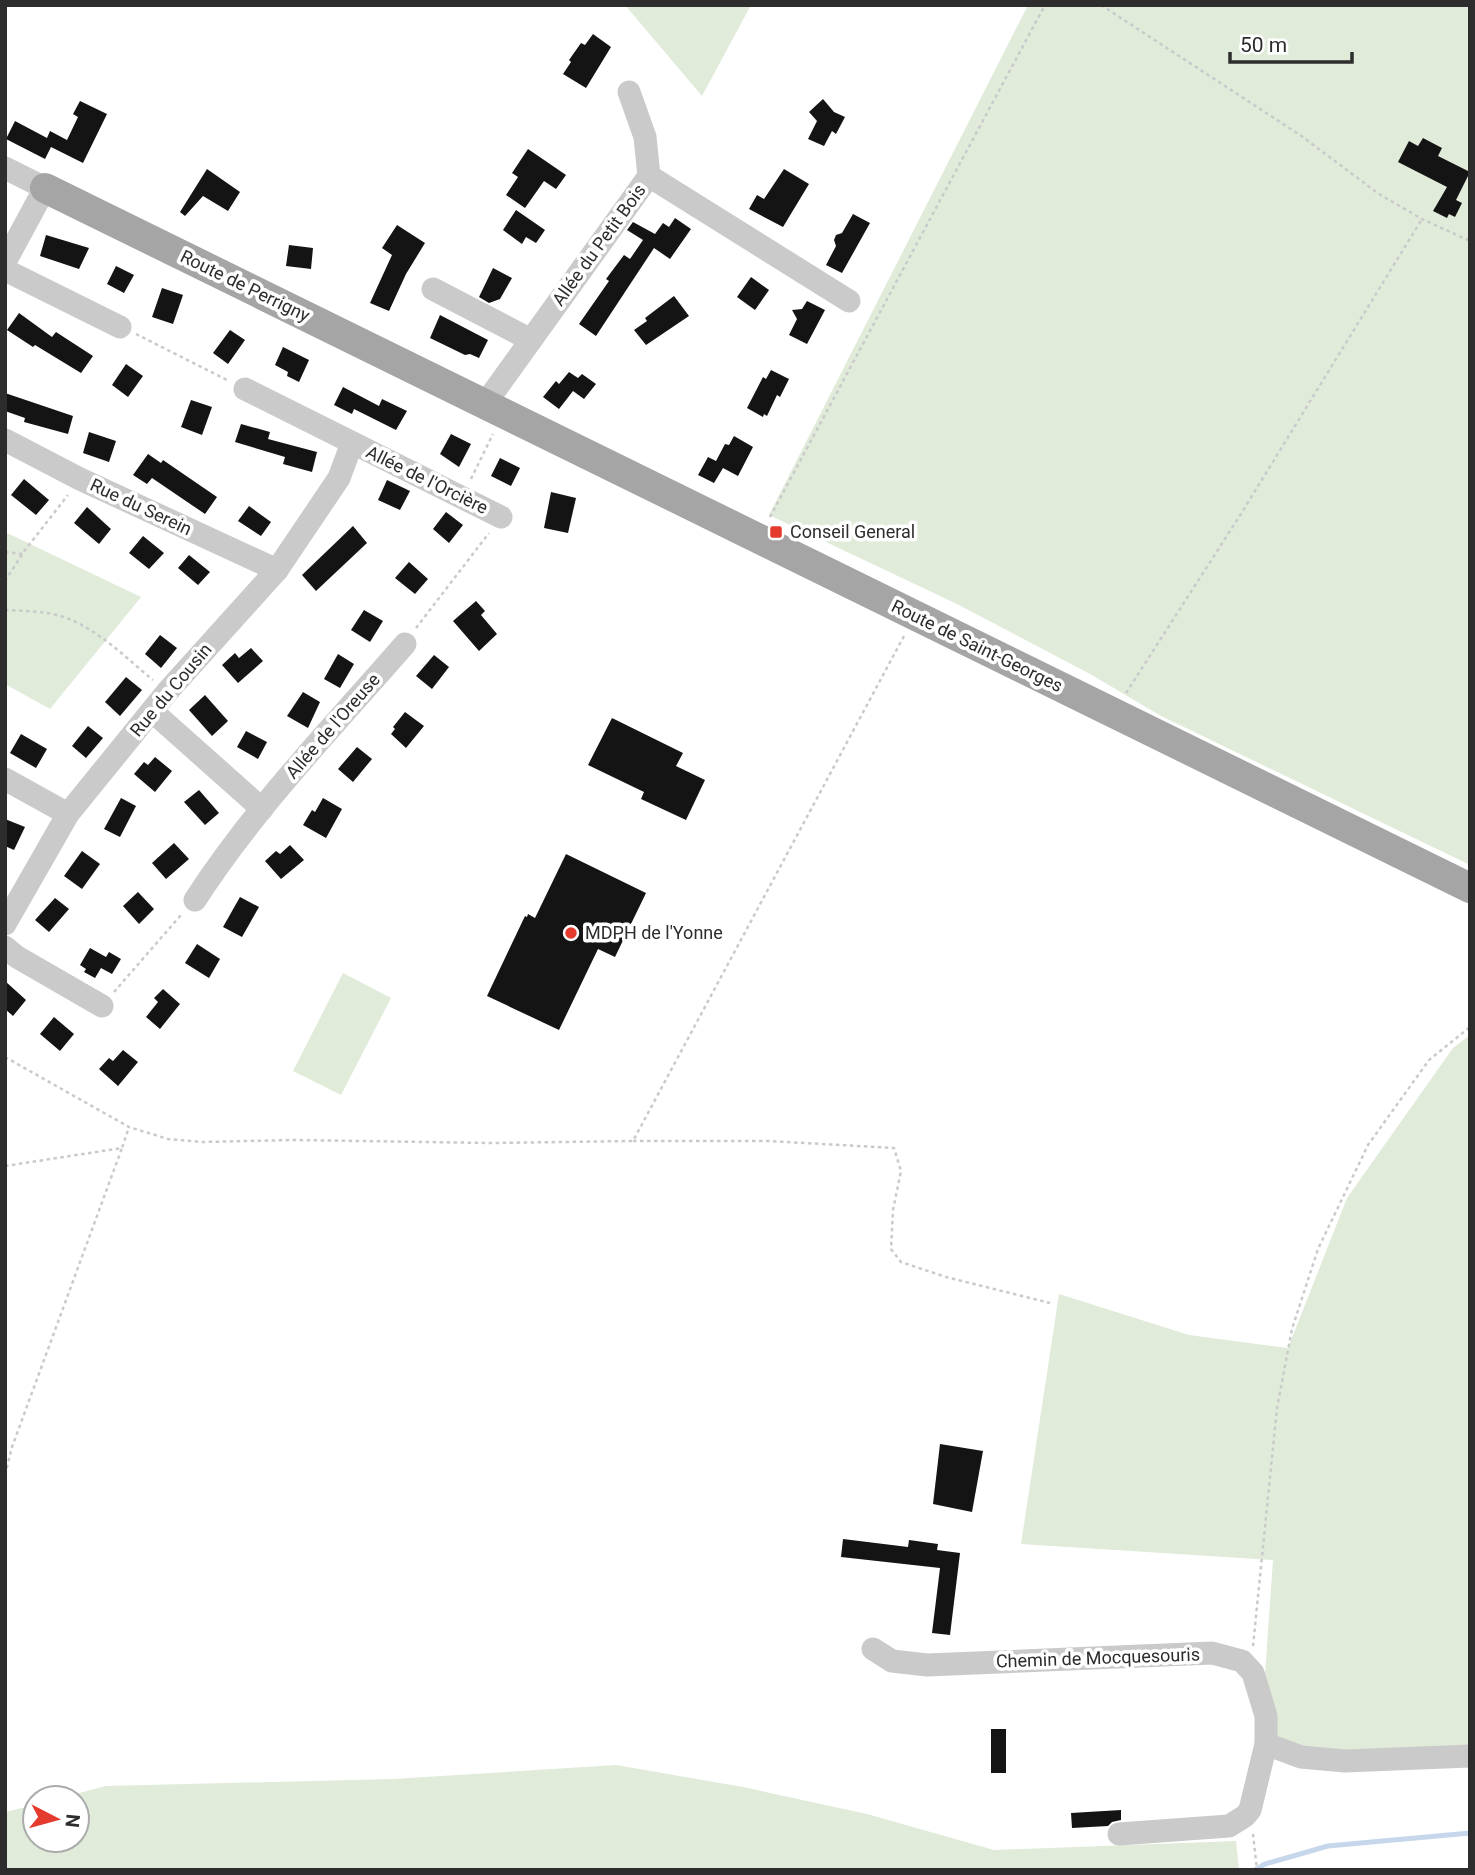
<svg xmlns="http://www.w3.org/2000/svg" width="1475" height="1875" font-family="Roboto,sans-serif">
  <rect width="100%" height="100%" fill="#fff"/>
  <g fill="#e1ebda">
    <polygon points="625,5 751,5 702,96"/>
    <polygon points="1028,5 1470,5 1470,865 1161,716 1090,674 959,605 769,515"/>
    <polygon points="5,532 141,597 50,709 5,684"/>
    <polygon points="343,973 391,998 341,1095 293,1071"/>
    <polygon points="1470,1035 1470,1756 1335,1763 1261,1731 1273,1560 1021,1544 1059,1294 1189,1335 1288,1348 1347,1198 1453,1048"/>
    <polygon points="616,1765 743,1787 867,1814 994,1850 1236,1841 1239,1870 5,1870 5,1812 35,1805 35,1840 77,1840 77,1798 60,1798 106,1786 393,1779"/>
  </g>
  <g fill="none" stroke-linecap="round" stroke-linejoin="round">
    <polyline stroke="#c6d7eb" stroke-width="5" points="1255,1870 1265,1864 1328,1846 1470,1833"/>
  </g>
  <g fill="#141414">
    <polygon points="593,34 611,47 586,88 563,74 571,62 569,60 581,43 585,45"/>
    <polygon points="823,99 834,112 845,117 836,134 832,131 824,146 808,139 817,121 809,112"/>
    <polygon points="80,101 107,114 83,163 51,147 45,159 6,139 15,121 47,138 50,131 67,140 78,117 73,114"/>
    <polygon points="1423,138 1442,148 1438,156 1470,172 1456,200 1462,203 1455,217 1449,214 1447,218 1433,211 1447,187 1398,162 1409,141 1418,146"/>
    <polygon points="528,149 566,175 556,189 544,181 525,208 506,195 518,177 512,173"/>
    <polygon points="207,169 240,192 228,211 203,196 185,216 180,212"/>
    <polygon points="784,169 809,184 783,227 749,209 757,195 764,199"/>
    <polygon points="516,210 545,230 536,243 526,237 522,244 503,230"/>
    <polygon points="853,214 870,223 842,273 826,265 836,246 834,240 836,235 842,233"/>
    <polygon points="675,218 691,229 670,259 654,248 596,336 579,324 609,281 606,279 624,255 630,259 643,240 627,230 633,222 655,234 663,223 669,227"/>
    <polygon points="397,225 425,243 406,274 389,311 370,303 392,255 382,248"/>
    <polygon points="46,235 89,248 79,269 40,256"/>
    <polygon points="289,245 313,248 311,269 286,266"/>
    <polygon points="116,266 134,275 124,293 107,284"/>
    <polygon points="493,268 512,278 500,299 489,303 479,297"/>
    <polygon points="751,277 769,290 755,310 737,297"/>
    <polygon points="162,288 183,295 173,324 152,317"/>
    <polygon points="674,296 689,316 646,345 634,330 647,321 645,318"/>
    <polygon points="807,301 825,310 807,344 789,335 797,319 792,310 802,309"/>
    <polygon points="19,313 52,337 56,332 93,356 81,373 35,345 33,347 7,330"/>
    <polygon points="440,315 488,340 479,358 470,354 465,355 430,338"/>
    <polygon points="230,330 245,340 228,364 213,353"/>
    <polygon points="283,347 309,360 299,382 287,376 288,372 275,365"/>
    <polygon points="126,364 143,376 128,397 112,385"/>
    <polygon points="771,370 789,379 780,397 777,395 767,416 764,414 763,417 747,408 763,377 766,379"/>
    <polygon points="569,372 578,378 582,374 596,384 584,399 573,391 559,409 543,397 556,381 559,384"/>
    <polygon points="343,387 379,406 382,399 407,411 396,430 354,409 352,414 334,405"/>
    <polygon points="5,393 73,416 68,434 24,422 25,418 5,411"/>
    <polygon points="191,400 212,407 202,435 181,427"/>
    <polygon points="241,424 270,432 268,439 317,452 312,472 283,464 285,457 235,442"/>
    <polygon points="89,432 116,441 109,462 83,453"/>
    <polygon points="451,434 471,444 459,467 440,454"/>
    <polygon points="734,436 753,447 738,476 723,468 714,483 698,475 708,457 716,461 725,444 729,445"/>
    <polygon points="148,454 161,463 163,460 217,497 205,514 152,478 147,484 133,475"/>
    <polygon points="500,458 520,468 511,486 491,476"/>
    <polygon points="24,479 49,500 36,515 11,495"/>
    <polygon points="387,480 410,491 400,510 378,500"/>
    <polygon points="551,492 576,498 568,533 544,528"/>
    <polygon points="249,506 271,522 261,536 238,521"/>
    <polygon points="87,507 111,529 99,544 74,523"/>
    <polygon points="446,512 463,525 449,543 433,529"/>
    <polygon points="353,526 367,543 316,591 302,575"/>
    <polygon points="143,536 164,553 149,569 129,553"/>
    <polygon points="189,555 210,572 198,585 178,568"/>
    <polygon points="409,562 428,579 415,594 395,578"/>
    <polygon points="476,601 485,611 481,615 497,634 479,651 453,621"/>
    <polygon points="364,610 383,621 370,642 351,630"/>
    <polygon points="160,635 177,648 161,668 145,654"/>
    <polygon points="251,648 263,661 238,683 222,665 235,653 239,658"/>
    <polygon points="338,654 354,664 340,688 324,679"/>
    <polygon points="434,655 449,667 432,689 416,676"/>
    <polygon points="126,677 142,690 120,716 105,702"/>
    <polygon points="303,692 320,702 308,728 287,716"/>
    <polygon points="205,695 228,721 212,736 189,710"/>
    <polygon points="405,712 424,726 406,748 391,734 395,729 393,727"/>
    <polygon points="612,718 683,753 676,766 705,780 686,820 641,799 644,792 588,765"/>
    <polygon points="88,726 103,738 86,758 72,746"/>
    <polygon points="246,731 267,742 258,759 237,747"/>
    <polygon points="21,734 47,749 36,768 10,753"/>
    <polygon points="357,747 372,759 353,782 338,769"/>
    <polygon points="155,757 172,771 155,792 134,774 144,762 148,765"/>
    <polygon points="199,790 219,813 205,825 184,802"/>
    <polygon points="121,798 136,806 120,837 104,829"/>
    <polygon points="323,798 342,809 326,838 303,825 312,810 315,812"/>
    <polygon points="5,819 25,827 14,850 5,846"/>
    <polygon points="174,843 189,859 166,879 152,863"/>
    <polygon points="290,845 304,860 281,879 265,861 276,851 280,854"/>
    <polygon points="82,851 100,864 82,889 64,876"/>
    <polygon points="566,854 646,893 615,957 598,949 559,1030 487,996 525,916 527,917 528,914 535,918"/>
    <polygon points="138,892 154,909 139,924 123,906"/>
    <polygon points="240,897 259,907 242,937 223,927"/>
    <polygon points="55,898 69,909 49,932 35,920"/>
    <polygon points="197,944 220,959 209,978 185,963"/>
    <polygon points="90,948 106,957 109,952 121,959 112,974 101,968 95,978 84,972 86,969 80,965"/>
    <polygon points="5,981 26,1000 13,1016 5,1009"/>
    <polygon points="163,989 180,1004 160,1029 146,1017 158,1002 154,998"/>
    <polygon points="54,1017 74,1034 60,1051 40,1034"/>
    <polygon points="123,1050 138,1062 118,1086 99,1069 109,1058 113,1061"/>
    <polygon points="940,1444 983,1451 972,1512 933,1504"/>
    <polygon points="843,1539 908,1547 909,1540 938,1544 937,1550 960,1553 950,1635 932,1633 940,1568 841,1557"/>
    <rect x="991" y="1729" width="15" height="44"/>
    <polygon points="1121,1810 1121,1820 1112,1822 1108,1826 1072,1828 1071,1813"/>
  </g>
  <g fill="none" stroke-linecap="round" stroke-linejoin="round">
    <g stroke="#cacaca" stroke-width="2.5" stroke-dasharray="3.5 3.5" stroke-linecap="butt">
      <polyline points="1101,5 1300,135 1379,194 1422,219 1470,241"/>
      <polyline points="136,334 227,380"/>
      <polyline points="471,479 493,434"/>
      <polyline points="770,517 1045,5"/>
      <polyline points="5,552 22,554"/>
      <polyline points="5,581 25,550 68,495"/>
      <path d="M5 610C25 611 46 611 64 617 98 629 126 658 153 680"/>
      <polyline points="416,628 489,533"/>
      <polyline points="1126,693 1239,517 1422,219"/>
      <polyline points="114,992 181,915"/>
      <polyline points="5,1057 129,1127 168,1139 202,1142 294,1140 491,1143 633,1141 904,636"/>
      <polyline points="633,1141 768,1141 894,1148 901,1171 893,1210 891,1249 901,1262 946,1277 1050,1303"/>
      <polyline points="5,1166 122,1148 129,1127"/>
      <polyline points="5,1475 12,1447 122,1148"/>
      <polyline points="1253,1646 1277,1408 1292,1329 1318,1249 1368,1145 1429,1060 1470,1027"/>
      <polyline points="1253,1834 1257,1870"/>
    </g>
    <g stroke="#cacaca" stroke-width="23">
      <polyline points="629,92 645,137 649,176"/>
      <polyline points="5,168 45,188 5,262"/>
      <polyline points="649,176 849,301"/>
      <polyline points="5,270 120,327"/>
      <polyline points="433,289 531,340"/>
      <polyline points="245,389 501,517"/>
      <polyline points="485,404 649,176"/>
      <polyline points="5,440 80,479 277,570"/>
      <polyline points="152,711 262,809"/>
      <polyline points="5,779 68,814"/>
      <path d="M195 900C255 807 333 727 405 644"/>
      <polyline points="5,924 68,814 167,692 277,570 339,478 352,443"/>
      <polyline points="5,947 17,957 102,1006"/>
      <polyline points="873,1649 892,1661 927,1665 1212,1653 1242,1661 1253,1673 1266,1716 1266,1744 1250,1810 1245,1816 1229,1826 1119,1834"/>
      <polyline points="1266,1744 1301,1757 1345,1761 1470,1756"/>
    </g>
    <polyline stroke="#a5a5a5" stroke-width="30" points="45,188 1470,888"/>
  </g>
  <g fill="#e53b2e" stroke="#fff" stroke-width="2.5">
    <rect x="769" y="525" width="14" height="14" rx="3.5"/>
    <circle cx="571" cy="933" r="7"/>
  </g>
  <g text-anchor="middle" stroke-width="7" stroke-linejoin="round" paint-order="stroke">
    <g font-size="18" fill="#2d2d2d" stroke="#fff">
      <text transform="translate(599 245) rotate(-54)" y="6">Allée du Petit Bois</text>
      <text transform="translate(245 286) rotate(26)" y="6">Route de Perrigny</text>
      <text transform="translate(427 480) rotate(26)" y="6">Allée de l'Orcière</text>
      <text transform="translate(141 507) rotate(25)" y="6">Rue du Serein</text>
      <text transform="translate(977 646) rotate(26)" y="6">Route de Saint-Georges</text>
      <text transform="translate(171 690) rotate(-50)" y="6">Rue du Cousin</text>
      <text transform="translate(333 726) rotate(-49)" y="6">Allée de l'Oreuse</text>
      <text transform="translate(1098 1658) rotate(-2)" y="6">Chemin de Mocquesouris</text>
    </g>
    <g font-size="18" fill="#2d2d2d" stroke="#fff" text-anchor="start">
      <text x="790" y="538">Conseil General</text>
      <text x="585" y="939">MDPH de l'Yonne</text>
    </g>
  </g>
  <rect width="1475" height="1875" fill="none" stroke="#2d2d2d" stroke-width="14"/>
  <g transform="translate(56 1819) rotate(96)"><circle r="33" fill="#ffffff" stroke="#ababab" stroke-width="2"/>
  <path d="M0-5L12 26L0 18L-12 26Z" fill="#e53b2e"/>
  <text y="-10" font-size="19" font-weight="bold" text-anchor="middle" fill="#2d2d2d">N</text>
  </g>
  <path d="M1230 52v10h122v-10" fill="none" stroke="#2d2d2d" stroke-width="3.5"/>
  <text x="1240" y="52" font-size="21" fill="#2d2d2d" stroke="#ffffff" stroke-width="5" paint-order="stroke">50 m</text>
</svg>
